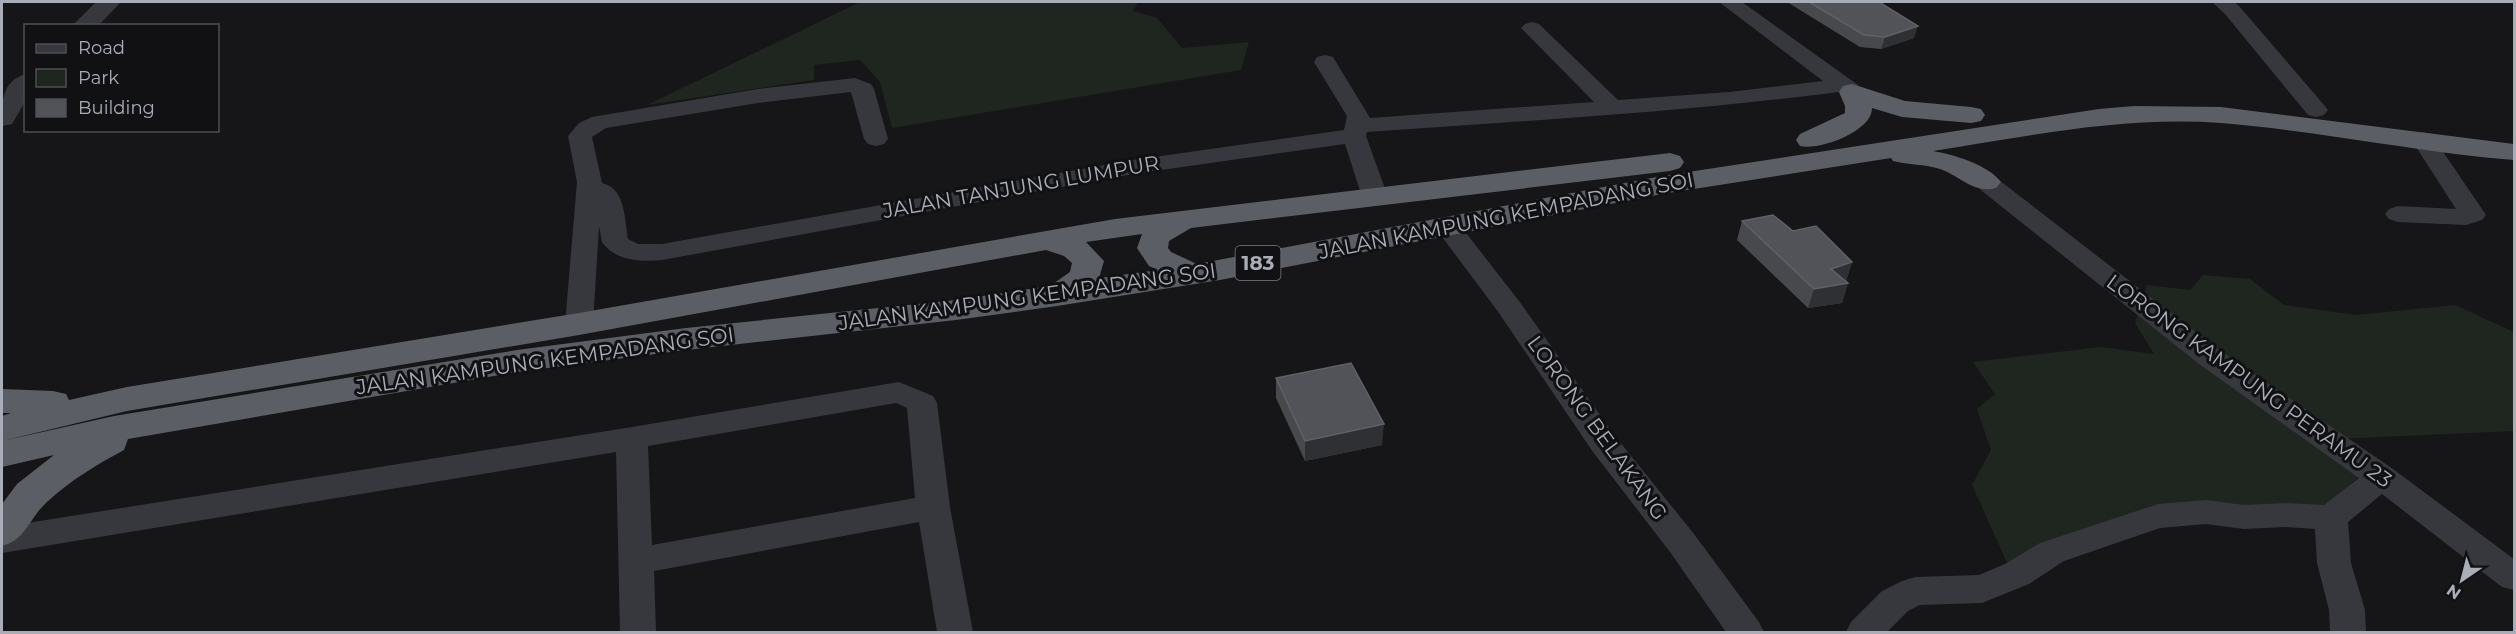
<svg xmlns="http://www.w3.org/2000/svg" width="2516" height="634" font-family="Montserrat,sans-serif">
  <rect width="100%" height="100%" fill="#161618"/>
  <g fill="#1e261f">
    <polygon points="860,2 1138,2 1133,11 1157,18 1182,48 1249,42 1241,70 892,128 880,82 860,60 814,65 814,80 647,105"/>
    <polygon points="2203,275 2250,279 2284,305 2356,315 2455,305 2514,332 2514,431 2314,440 2362,474 2319,511 2184,504 2009,567 1972,485 1991,450 1977,409 1995,394 1973,362 2101,347 2154,354 2135,323 2147,285 2190,290"/>
  </g>
  <g fill="none" stroke-linecap="round" stroke-linejoin="round">
    <g fill="#37383d" fill-rule="evenodd">
      <path d="M1719 2H1742L1858 85 1861 90 1858 95 1850 97 1839 92C1681 112 1525 121 1367 132L1366 136 1388 197 1384 202 1375 205 1366 202 1362 197 1345 144 1133 174 662 260C641 262 615 261 602 242L599 226 593 324 589 330 579 333 569 330 565 324 577 182 568 136 579 123 592 117 758 89 855 78 871 84 874 89 888 139 884 144 876 146 868 144 864 139 851 92 758 103 606 128 592 137 602 183C626 189 624 218 628 239L638 244H662L1133 160 1344 130 1347 116 1314 62 1317 57 1325 55 1333 57 1370 118 1594 102 1525 32 1521 28 1525 24 1532 22 1539 24 1618 100 1729 92 1823 81Z"/>
      <polygon points="2212,2 2234,2 2239,6 2324,105 2328,110 2324,115 2316,117 2308,115 2225,14"/>
      <polygon points="2423,132 2431,134 2486,215 2482,220 2466,225 2398,222 2389,219 2385,214 2389,209 2398,206 2456,209 2411,139 2415,134"/>
      <polygon points="1986,174 1995,177 2219,350 2393,469 2514,559 2514,590 2502,587 2382,494 2348,522 2351,563 2365,610 2366,632 2330,632 2329,610 2317,563 2315,529 2285,527 2244,529 2206,524 2160,528 2064,561 2029,584 1982,603 1920,605 1908,611 1887,632 1846,632 1851,622 1882,591 1902,581 1915,577 1979,575 2005,564 2040,543 2158,504 2206,500 2244,505 2285,503 2324,505 2359,478 2199,364 1977,187 1973,182 1977,177"/>
      <polygon points="1447,218 1456,220 1519,301 1615,436 1694,534 1759,622 1764,632 1726,632 1670,552 1593,452 1499,313 1434,226 1438,220"/>
      <path d="M899 382 933 396 937 403 950 507 973 632H937L919 522 654 571 656 632H620L616 452 2 553V527L632 427ZM896 403 907 408 915 498 652 545 648 446Z"/>
    </g>
    <g fill="#37383d" fill-rule="evenodd">
      <polygon points="96,2 121,2 98,26 72,26"/>
      <path d="M26 74V100L12 124 2 126C2 105 0 81 26 74Z"/>
    </g>
    <g fill="#5b5e65" fill-rule="evenodd">
      <path d="M1852 84 1905 101 1971 107 1981 109 1985 115 1981 121 1971 123 1902 117 1872 108C1873 131 1819 151 1800 146L1796 140 1800 134 1845 113V106L1839 92 1843 86Z"/>
      <path d="M2134 106 2221 107 2514 144V160C2417 152 2320 131 2221 123 2124 116 2028 136 1933 151 1952 154 1989 165 2001 182L1996 188C1974 194 1960 176 1940 169 1925 164 1908 165 1893 161L1891 158 1662 194 1220 280 1057 306 956 320 686 350 517 372 128 439 124 450C96 465 71 480 47 502 29 518 26 540 2 546V504L17 484 54 455 2 467V441L114 416 517 350 686 328 956 300 1050 286 1070 272 1072 263 1064 256 1046 250 579 335 127 411 2 441V416L11 413H2V389L53 391 66 394 69 400 127 387 579 313 1115 219 1670 153 1680 156 1684 162 1680 168 1670 171 1191 228 1169 241 1168 248 1171 252 1197 264 1662 176 2099 109ZM1142 234 1137 248 1149 266 1158 270 1099 278 1104 261 1086 242Z"/>
    </g>
  </g>
  <g fill="#47494d">
    <polygon points="1787,2 1879,2 1914,38 1881,49 1860,47"/>
    <polygon points="1742,221 1793,231 1852,262 1846,281 1848,283 1842,303 1808,308 1737,240"/>
    <polygon points="1276,378 1382,445 1305,461 1276,398"/>
  </g>
  <g fill="#2f3033">
    <polygon points="1918,26 1914,38 1881,49 1885,37"/>
    <polygon points="1852,262 1846,282 1848,283 1842,303 1808,308 1814,289 1831,269"/>
    <polygon points="1384,424 1382,445 1305,461 1305,441"/>
  </g>
  <g fill="#525359" stroke="#5f6168" stroke-width="1.5">
    <polygon points="1809,2 1879,2 1918,26 1885,37 1864,35"/>
    <polygon points="1773,215 1793,231 1816,226 1852,262 1831,269 1848,283 1814,289 1742,221"/>
    <polygon points="1351,363 1384,424 1305,441 1276,378"/>
  </g>
  <g text-anchor="middle" stroke-width="6" stroke-linejoin="round" paint-order="stroke">
    <rect fill="#111113" stroke="#7b7e86" stroke-width="1.5" x="1235.5" y="246" width="45" height="34" rx="4.5"/>
    <g font-size="20" font-weight="bold" fill="#a8adb8">
      <text x="1258" y="270">183</text>
    </g>
    <g font-size="21" fill="#a8adb8" stroke="#111113">
      <text transform="translate(1021 187) rotate(-10)" y="7">JALAN TANJUNG LUMPUR</text>
      <text transform="translate(1506 216) rotate(-11)" y="7">JALAN KAMPUNG KEMPADANG SOI</text>
      <text transform="translate(1027 297) rotate(-8)" y="7">JALAN KAMPUNG KEMPADANG SOI</text>
      <text transform="translate(545 361) rotate(-8)" y="7">JALAN KAMPUNG KEMPADANG SOI</text>
      <text transform="translate(2249 381) rotate(36)" y="7">LORONG KAMPUNG PERAMU 23</text>
      <text transform="translate(1597 428) rotate(54)" y="7">LORONG BELAKANG</text>
    </g>
  </g>
  <rect width="2516" height="634" fill="none" stroke="#a8adb8" stroke-width="6"/>
  <rect x="24" y="24" width="195" height="108" fill="#111113" stroke="#4d4f55" stroke-width="1.5"/>
  <rect x="36" y="44" width="30" height="9" fill="#37383d" stroke="#4d4f55" stroke-width="1.5"/>
  <text x="78" y="54" font-size="18" fill="#a8adb8">Road</text>
  <rect x="36" y="69" width="30" height="18" fill="#1e261f" stroke="#4d4f55" stroke-width="1.5"/>
  <text x="78" y="84" font-size="18" fill="#a8adb8">Park</text>
  <rect x="36" y="99" width="30" height="18" fill="#525359" stroke="#4d4f55" stroke-width="1.5"/>
  <text x="78" y="114" font-size="18" fill="#a8adb8">Building</text>
  <g transform="translate(2462 580) rotate(215)" stroke="#111113" stroke-width="4.5" paint-order="stroke">
  <path d="M0-4.5L10 22L0 15L-10 22Z" fill="#a8adb8"/>
  <text y="-9" font-size="16" font-weight="bold" text-anchor="middle" fill="#a8adb8">N</text>
  </g>
</svg>
